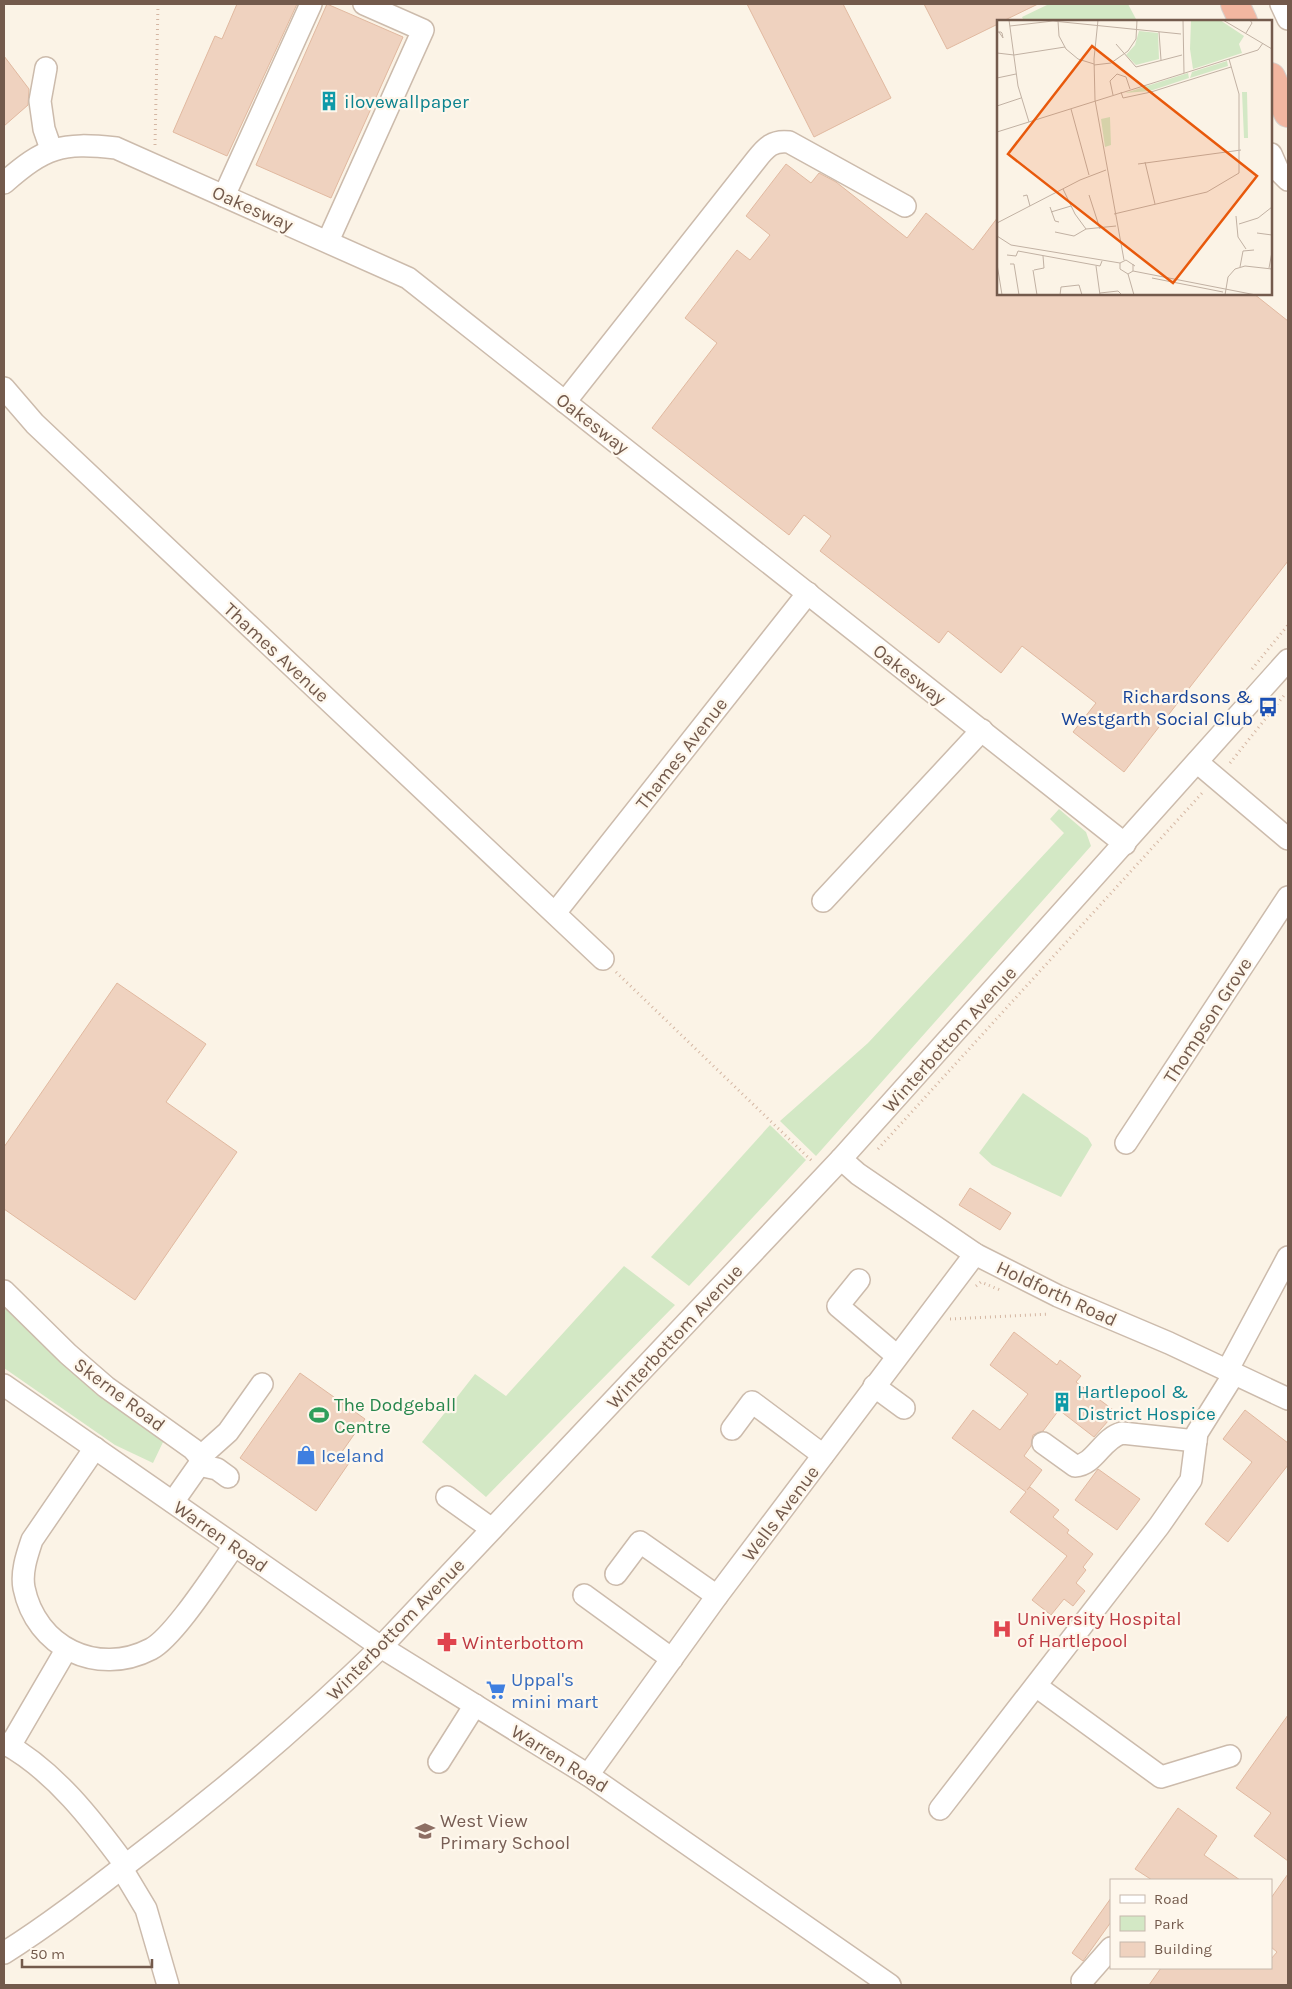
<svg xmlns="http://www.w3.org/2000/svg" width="1292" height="1989" font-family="Karla,sans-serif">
  <rect width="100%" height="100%" fill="#fbf3e6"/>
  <g fill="#d3e8c5">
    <polygon points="1049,4 1128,4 1137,21 1024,21 1022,17"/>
    <polygon points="1059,809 1086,832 1091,846 816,1156 780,1121 868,1043 1064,833 1050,819"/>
    <polygon points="1023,1093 1088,1138 1092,1145 1061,1197 992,1165 979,1153"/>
    <polygon points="770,1125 806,1160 689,1286 651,1257"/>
    <polygon points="624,1266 675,1305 486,1497 422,1442 475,1374 506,1396"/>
    <polygon points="4,1307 95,1393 164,1440 153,1463 115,1445 4,1368"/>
  </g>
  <g fill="#efd2bf" stroke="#e1b9a0">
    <polygon points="237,4 297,4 227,156 173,132 215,36 222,39"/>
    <polygon points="327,4 403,37 331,198 256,165"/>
    <polygon points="747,4 843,4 891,98 814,137"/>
    <polygon points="924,4 1038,4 1003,21 998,21 998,24 947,49"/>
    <polygon points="4,56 29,89 28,105 4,126"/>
    <polygon points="786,164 811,183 819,173 836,182 907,238 926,213 973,250 998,217 998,294 1254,294 1288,321 1288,561 1124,772 1073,732 1096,703 1022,646 1001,673 948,631 939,643 820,551 831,536 804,515 789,535 652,428 717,343 685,318 737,250 750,260 770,235 746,216"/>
    <polygon points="117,983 206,1044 166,1102 237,1152 135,1300 4,1209 4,1147"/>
    <polygon points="970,1188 1011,1213 1000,1230 959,1205"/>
    <polygon points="1014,1332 1057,1365 1060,1360 1081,1376 1076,1382 1116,1412 1094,1437 1059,1410 1043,1431 1033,1435 1031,1446 1024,1456 1042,1470 1027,1490 1030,1487 1059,1510 1053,1517 1069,1530 1067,1533 1093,1554 1083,1567 1086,1570 1076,1583 1085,1591 1073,1606 1064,1599 1051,1615 1032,1600 1067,1556 1010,1512 1026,1492 952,1438 973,1410 1000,1430 1028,1394 990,1365"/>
    <polygon points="300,1373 365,1419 339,1456 349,1463 316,1511 240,1458"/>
    <polygon points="1245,1410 1288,1443 1288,1465 1228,1542 1205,1524 1252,1462 1223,1439"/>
    <polygon points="1098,1469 1140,1499 1117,1530 1075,1500"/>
    <polygon points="1288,1715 1288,1861 1254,1836 1271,1813 1236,1788"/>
    <polygon points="1178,1808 1217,1836 1204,1855 1240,1880 1152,1880 1135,1869"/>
    <polygon points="1288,1874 1288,1985 1149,1985 1161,1968 1271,1968 1271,1959 1277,1952 1271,1947 1271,1898"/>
    <polygon points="1111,1898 1111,1922 1083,1961 1072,1953"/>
  </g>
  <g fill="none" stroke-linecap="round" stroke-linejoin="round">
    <defs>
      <g id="minor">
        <polyline points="1281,4 1288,19"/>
        <polyline points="46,68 40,101 44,129 51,149"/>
        <polyline points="1271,154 1278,170 1288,180"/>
        <path d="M4 183C45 147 61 142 116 148L408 278 1125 844"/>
        <polyline points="224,196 311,4"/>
        <polyline points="328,241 423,30 364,4"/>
        <polyline points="4,388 35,424 603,959"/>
        <path d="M565 402 756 160C766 147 773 140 789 142L905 206"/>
        <polyline points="1197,762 1288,839"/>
        <polyline points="823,901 982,730"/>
        <polyline points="555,913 808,593"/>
        <polyline points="1126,1143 1288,897"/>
        <polyline points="841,1159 858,1174 975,1254 1058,1296 1169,1343 1288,1399"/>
        <polyline points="859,1280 838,1306 897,1356"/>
        <polyline points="4,1291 68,1354 106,1387 193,1449 200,1457 199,1465 173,1502"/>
        <polyline points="1227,1371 1288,1257"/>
        <polyline points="4,1385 381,1647 588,1775 890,1985"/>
        <polyline points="874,1386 904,1408"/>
        <polyline points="732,1429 752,1402 823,1455"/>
        <path d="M1043 1443 1075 1466C1095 1465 1102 1438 1122 1433L1196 1441"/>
        <path d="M95 1448 32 1540C27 1555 21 1572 24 1588 36 1647 97 1677 151 1649 174 1637 216 1571 234 1546"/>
        <polyline points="200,1457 228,1432 262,1384"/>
        <polyline points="199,1465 217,1469 228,1477"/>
        <polyline points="447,1497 492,1529"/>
        <polyline points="616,1574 640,1542 717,1596"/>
        <polyline points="584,1595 672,1659"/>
        <polyline points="1036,1686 1161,1777 1230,1756"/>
        <path d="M4 1743C54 1770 93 1821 126 1866"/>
        <polyline points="10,1746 66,1650"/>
        <polyline points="439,1762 475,1705"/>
        <polyline points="588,1775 717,1596 975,1254"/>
        <polyline points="940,1809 1159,1526 1191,1480 1197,1433 1234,1374"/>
        <polyline points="122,1869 146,1909 168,1985"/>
        <path d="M4 1953C47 1926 87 1895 127 1864 216 1797 301 1725 381 1647L841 1159 1288 660"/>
        <polyline points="1082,1981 1111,1948"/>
      </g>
      <g id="highway">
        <polyline points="1235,4 1243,21"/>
        <polyline points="1271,77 1288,113"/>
      </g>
    </defs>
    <use href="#minor" stroke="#ccbbac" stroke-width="24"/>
    <use href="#highway" stroke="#d8d1cd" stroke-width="30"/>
    <g stroke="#d4b6a2" stroke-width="3" stroke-dasharray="1 4" stroke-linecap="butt">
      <polyline points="155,145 158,4"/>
      <polyline points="1252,669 1288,625"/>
      <polyline points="1230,763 1286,693"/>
      <polyline points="616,972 813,1162"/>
      <polyline points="878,1149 1204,791"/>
      <polyline points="976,1286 981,1282 1000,1290"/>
      <polyline points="950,1319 1049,1314"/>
    </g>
    <use href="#minor" stroke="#fff" stroke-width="21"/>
    <use href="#highway" stroke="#f2b6a0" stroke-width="28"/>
  </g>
  <defs>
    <symbol id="building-bare" viewBox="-9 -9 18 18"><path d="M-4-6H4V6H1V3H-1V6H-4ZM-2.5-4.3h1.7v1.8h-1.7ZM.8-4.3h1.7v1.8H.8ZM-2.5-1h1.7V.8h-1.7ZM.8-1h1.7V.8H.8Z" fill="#0f9aa8" stroke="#fef7ec" stroke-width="2.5" paint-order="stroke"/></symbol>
    <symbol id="bus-bare" viewBox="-9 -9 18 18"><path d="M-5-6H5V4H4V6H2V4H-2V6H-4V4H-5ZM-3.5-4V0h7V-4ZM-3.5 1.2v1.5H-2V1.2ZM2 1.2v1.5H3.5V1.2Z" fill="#1a4fb4" stroke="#fef7ec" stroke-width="2.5" paint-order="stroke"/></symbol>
    <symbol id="stadium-bare" viewBox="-9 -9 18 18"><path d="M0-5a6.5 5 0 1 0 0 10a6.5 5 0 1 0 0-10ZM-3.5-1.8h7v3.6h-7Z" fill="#2e9e5b" stroke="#fef7ec" stroke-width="2.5" paint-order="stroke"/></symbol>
    <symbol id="shop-bare" viewBox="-9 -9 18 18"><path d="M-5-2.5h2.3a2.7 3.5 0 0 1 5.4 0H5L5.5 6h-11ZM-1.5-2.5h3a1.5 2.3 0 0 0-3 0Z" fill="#3f7fe0" stroke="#fef7ec" stroke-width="2.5" paint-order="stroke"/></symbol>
    <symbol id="hospital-bare" viewBox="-9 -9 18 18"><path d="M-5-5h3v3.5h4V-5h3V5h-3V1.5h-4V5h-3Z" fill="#e0444e" stroke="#fef7ec" stroke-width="2.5" paint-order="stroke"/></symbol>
    <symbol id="pharmacy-bare" viewBox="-9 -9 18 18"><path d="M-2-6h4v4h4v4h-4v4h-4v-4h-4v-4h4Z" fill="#e0444e" stroke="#fef7ec" stroke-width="2.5" paint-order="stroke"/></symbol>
    <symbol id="supermarket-bare" viewBox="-9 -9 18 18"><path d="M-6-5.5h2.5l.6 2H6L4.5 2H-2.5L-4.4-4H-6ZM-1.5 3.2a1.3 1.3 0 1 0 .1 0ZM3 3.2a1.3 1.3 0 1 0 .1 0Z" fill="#3f7fe0" stroke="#fef7ec" stroke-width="2.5" paint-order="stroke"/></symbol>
    <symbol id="school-bare" viewBox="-9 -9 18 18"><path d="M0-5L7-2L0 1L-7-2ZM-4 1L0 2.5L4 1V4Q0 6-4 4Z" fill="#8d6e63" stroke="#fef7ec" stroke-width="2.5" paint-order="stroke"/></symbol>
  </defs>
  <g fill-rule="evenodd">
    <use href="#building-bare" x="315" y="87" width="28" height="28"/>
    <use href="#bus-bare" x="1254" y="693" width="28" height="28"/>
    <use href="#building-bare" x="1048" y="1388" width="28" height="28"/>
    <use href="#stadium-bare" x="305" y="1401" width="28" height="28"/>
    <use href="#shop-bare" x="292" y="1441" width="28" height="28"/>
    <use href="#hospital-bare" x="988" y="1615" width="28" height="28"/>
    <use href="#pharmacy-bare" x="433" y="1628" width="28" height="28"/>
    <use href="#supermarket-bare" x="482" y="1676" width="28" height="28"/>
    <use href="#school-bare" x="411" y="1817" width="28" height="28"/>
  </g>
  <g text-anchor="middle" stroke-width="4.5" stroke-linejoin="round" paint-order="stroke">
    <g font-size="19" fill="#0d838f" stroke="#fef7ec" text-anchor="start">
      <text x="344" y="108">ilovewallpaper</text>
      <text x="1077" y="1398">Hartlepool &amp;<tspan x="1077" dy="22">District Hospice</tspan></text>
    </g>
    <g font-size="19" fill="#735a4c" stroke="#fef7ec">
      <text transform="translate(253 208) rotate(24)" y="7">Oakesway</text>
      <text transform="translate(593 423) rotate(38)" y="7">Oakesway</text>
      <text transform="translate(277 652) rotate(43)" y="7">Thames Avenue</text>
      <text transform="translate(910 674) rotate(38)" y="7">Oakesway</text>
      <text transform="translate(681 753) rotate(-52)" y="7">Thames Avenue</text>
      <text transform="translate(1207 1020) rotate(-57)" y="7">Thompson Grove</text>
      <text transform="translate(949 1039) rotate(-48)" y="7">Winterbottom Avenue</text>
      <text transform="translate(1057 1293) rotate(25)" y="7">Holdforth Road</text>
      <text transform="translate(674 1336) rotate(-47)" y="7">Winterbottom Avenue</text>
      <text transform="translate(120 1394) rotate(37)" y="7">Skerne Road</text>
      <text transform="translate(780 1513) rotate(-53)" y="7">Wells Avenue</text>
      <text transform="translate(221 1536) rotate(35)" y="7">Warren Road</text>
      <text transform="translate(395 1629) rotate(-46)" y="7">Winterbottom Avenue</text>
      <text transform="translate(560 1758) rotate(32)" y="7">Warren Road</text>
    </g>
    <g font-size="19" fill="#164399" stroke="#fef7ec" text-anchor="end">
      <text x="1253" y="703">Richardsons &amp;<tspan x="1253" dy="22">Westgarth Social Club</tspan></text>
    </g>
    <g font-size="19" fill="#27864d" stroke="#fef7ec" text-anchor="start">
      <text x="334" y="1411">The Dodgeball<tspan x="334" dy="22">Centre</tspan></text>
    </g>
    <g font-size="19" fill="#366cbe" stroke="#fef7ec" text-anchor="start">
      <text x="321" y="1462">Iceland</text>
      <text x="511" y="1686">Uppal's<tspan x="511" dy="22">mini mart</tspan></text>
    </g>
    <g font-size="19" fill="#be3a42" stroke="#fef7ec" text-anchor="start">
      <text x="1017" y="1625">University Hospital<tspan x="1017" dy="22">of Hartlepool</tspan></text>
      <text x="462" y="1649">Winterbottom</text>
    </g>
    <g font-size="19" fill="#785e54" stroke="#fef7ec" text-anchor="start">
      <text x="440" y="1827">West View<tspan x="440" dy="22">Primary School</tspan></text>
    </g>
  </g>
  <g transform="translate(997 20)">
    <rect width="275" height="275" fill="#fbf3e6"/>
    <path d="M194 0H223L247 16 242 24 245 33 196 49 193 29ZM142 11 161 13 162 39 139 45 129 35 138 25ZM230 41 231 46 193 58 195 52ZM191 53 192 58 153 71 128 73ZM245 72H250L251 118H247ZM113 97 114 125 108 127 104 99Z" fill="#d3e8c5"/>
    <path fill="none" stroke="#c1b1a3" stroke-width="1" d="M12 0 21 66 32 102M101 0 97 39 98 80 127 240M186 0 187 53M226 0 275 29M61 1 62 16 69 29 81 39 97 44M13 6 56 1 184 14M0 12H4L5 13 6 18 2 12M162 12 164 40M249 13 255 3 253 0M119 24 139 47 185 35M0 33 17 35 68 27M97 45 114 43 131 31 139 19 140 0M0 58 19 54M124 72 126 78 154 72 234 47M116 75 113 61 120 54 129 57 133 69M0 86 24 78M74 89 92 155M0 112 261 30 266 23M148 142 158 184M141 144 244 130M66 169 78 194 89 209 119 206M92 175 103 209M26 176 30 175 33 186M53 187 58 201 62 202M54 192 74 186M117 194 210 172 242 153V74L232 39M239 196 241 217 249 229M0 203 83 160 109 150M242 204 261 198 275 187M58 212 77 216 89 209M260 213 275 215M0 216 14 225 123 243M10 235 19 236 21 231 103 246 105 241M123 243V249L131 254 136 251V244M123 243 129 240 138 246M0 244 5 275M13 244H17L22 275M99 246 103 275M243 247 246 231 257 230M272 248 275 232M36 250 40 275M37 250 47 248 46 236M136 251 259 275M131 254 137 275M155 258 226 272M103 273 121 271 125 275M63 275 64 267 82 265 85 275M228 275 231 257 238 249 248 246 275 249"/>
    <path fill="#e8590c" fill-opacity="0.15" stroke="#e8590c" stroke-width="2.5" d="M95 26 260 156 176 263 11 134Z"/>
    <rect width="275" height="275" fill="none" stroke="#735a4c" stroke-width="2.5"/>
  </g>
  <rect width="1292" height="1989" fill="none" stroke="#735a4c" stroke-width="10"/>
  <rect x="1110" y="1879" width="162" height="90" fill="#fef7ec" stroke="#c6b8ac"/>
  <rect x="1120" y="1895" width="25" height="8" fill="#ffffff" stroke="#c6b8ac"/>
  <text x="1154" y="1904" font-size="15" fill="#735a4c">Road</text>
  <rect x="1120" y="1916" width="25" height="15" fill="#d3e8c5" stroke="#c6b8ac"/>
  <text x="1154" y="1929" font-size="15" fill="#735a4c">Park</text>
  <rect x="1120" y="1942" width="25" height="15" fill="#efd2bf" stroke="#c6b8ac"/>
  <text x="1154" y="1954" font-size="15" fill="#735a4c">Building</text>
  <path d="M22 1959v8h130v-8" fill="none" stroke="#735a4c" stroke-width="2.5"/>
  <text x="30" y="1959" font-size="15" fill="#735a4c" stroke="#fef7ec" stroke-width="4" paint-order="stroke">50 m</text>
</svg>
